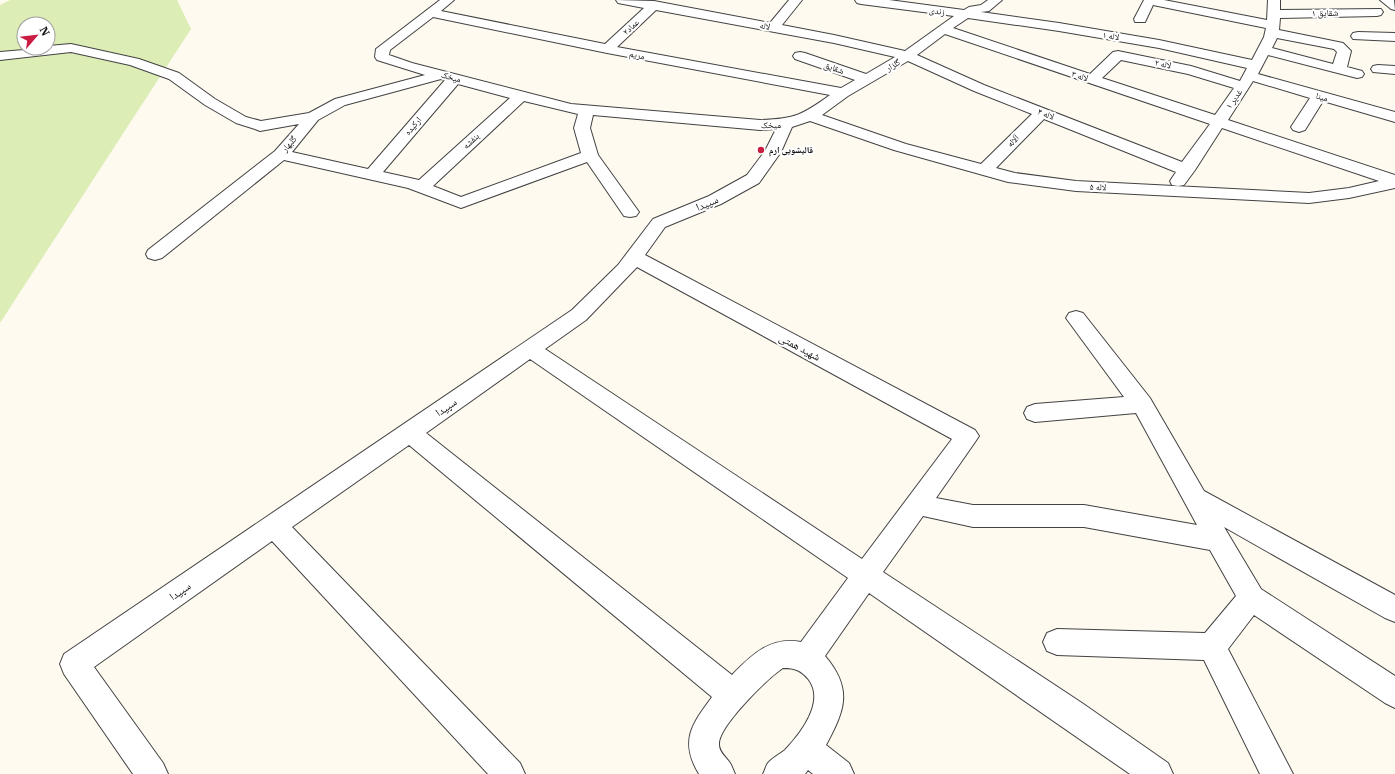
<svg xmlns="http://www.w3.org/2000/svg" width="1395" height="774" font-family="'IBM Plex Serif','Noto Naskh Arabic',serif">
  <rect width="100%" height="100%" fill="#fffaf0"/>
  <path fill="#dcedb6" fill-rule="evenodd" d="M10 0H177L191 29 0 323V5ZM24 24H48V48H24Z"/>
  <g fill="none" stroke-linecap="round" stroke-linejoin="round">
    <defs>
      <g id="minor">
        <path d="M440 0H454L441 11 605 44 644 8 618 3 616 0 654 1 770 23 789 0H802L782 25 834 35 905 51 954 16 861 4 857 3 855 0H889L964 10 969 7 981 5 988 0H1002L989 11 981 12 1059 23 1159 40 1252 60 1264 37 1266 28 1153 5 1145 22H1135L1134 19 1144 0H1164L1267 20 1268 0H1280V10L1381 9 1383 12 1381 15 1377 16 1280 18 1279 30 1343 43 1351 51 1347 67 1362 71 1364 74 1362 77 1357 78 1268 55 1258 74 1395 112V122L1323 101 1305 130 1299 132 1293 130 1291 127 1310 98 1253 81 1228 120 1395 175V188L1349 198 1309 203 1076 191 1008 182 894 150 810 121 792 127 781 152 759 183 721 204 665 227 645 255 975 430 979 436 975 442 936 498 973 505H1084L1197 525 1136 413 1035 422 1027 419 1024 413 1027 407 1035 404 1124 397 1066 318 1069 313 1076 311 1083 313 1150 398 1204 491 1395 595V622L1385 618 1224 527 1261 589 1395 676V708L1385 703 1254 615 1228 649 1293 774H1260L1204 660 1057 655 1047 651 1043 642 1047 633 1057 629 1205 633 1236 596 1210 550 1084 527H973L923 516 883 572 1082 703 1168 763 1173 774H1130L869 593 825 656C853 689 845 710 826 745L849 763 854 774H813L808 770 805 774H763C765 771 766 765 768 763 772 758 780 754 785 750 801 733 825 702 809 680 801 670 795 668 783 668 768 678 717 727 719 745 719 752 726 757 730 763 732 766 733 770 735 774H699C679 741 692 724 712 697L409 445 292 527 520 763 525 774H488L272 541 94 667 163 763 168 774H133L64 674 60 664 64 654 572 310 618 265 653 219 709 196 747 175 765 151 776 129 760 130 593 115 590 128 598 155 639 212 636 216 630 217 624 216 587 162 461 208 408 188 284 160 162 258 155 260 148 258 146 254 148 250 275 151 299 124 260 131 255 129 236 123 205 105 169 79 130 65 71 52 0 60V52L48 48V46L71 44 139 59 179 73 215 99 246 117 261 121 309 113 335 99 425 75 377 60 375 57 376 49ZM656 10 834 43 895 57 866 74 805 53 800 52 795 53 793 56 795 59 855 80 841 88 617 47ZM433 17 607 53 830 95C802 115 795 119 760 120L571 104 412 63 389 55 390 50ZM968 18 1059 31 1159 48 1247 68 1240 81 1191 66 1118 51 1113 52 1090 74 953 28ZM945 34 1210 124 1182 162 984 85 917 55ZM1277 38 1334 49 1337 52 1333 64 1272 48ZM1121 60 1188 74 1234 88 1215 115 1102 78ZM908 61 974 91 1032 114 981 164 906 144 822 115 848 96ZM441 79 445 80 368 169 292 152 318 120 345 105ZM458 84 510 98 419 180 383 172ZM524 101 578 114 574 128 581 153 461 197 433 186ZM1044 119 1176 172 1170 181 1172 185 1178 186 1184 185 1195 170 1222 128 1379 181 1349 188 1309 193 1076 181 1015 173 996 168ZM637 267 952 439 862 559 545 349 586 320ZM530 359 848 578 801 642C771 636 751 655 732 675L426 433Z"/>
        <polygon points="1380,0 1394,0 1395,10 1391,9"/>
        <polygon points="1358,32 1395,33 1395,41 1353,39 1351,36 1353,33"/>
        <polygon points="1378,65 1395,66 1395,74 1373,72 1371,69 1373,66"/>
      </g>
    </defs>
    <use href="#minor" stroke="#424242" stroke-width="2"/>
    <use href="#minor" fill="#fff" fill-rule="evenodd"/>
  </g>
  <circle fill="#ca1b41" stroke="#fff" stroke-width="1.5" cx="761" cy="150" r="4"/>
  <g text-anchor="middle" stroke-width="4" stroke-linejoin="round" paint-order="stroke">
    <g font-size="9" fill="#0f0f0f" stroke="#fff">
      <text transform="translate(937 11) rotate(9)" y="3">زندی</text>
      <text transform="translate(1325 13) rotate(-1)" y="3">شقایق ۱</text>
      <text transform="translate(765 26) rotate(11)" y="3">لاله</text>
      <text transform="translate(631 27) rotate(-43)" y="3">عماد۲</text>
      <text transform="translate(1111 36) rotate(9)" y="3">لاله ۱</text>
      <text transform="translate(637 55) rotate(11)" y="3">مریم</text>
      <text transform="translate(1163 64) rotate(11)" y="3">لاله ۲</text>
      <text transform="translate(893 65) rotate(-30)" y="3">گلزار</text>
      <text transform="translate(834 68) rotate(19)" y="3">شقایق</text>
      <text transform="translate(1080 76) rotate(18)" y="3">لاله ۳</text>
      <text transform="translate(451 77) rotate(15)" y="3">میخک</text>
      <text transform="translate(1322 97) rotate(16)" y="3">مینا</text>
      <text transform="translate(1234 99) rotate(-55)" y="3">غدیر ۱</text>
      <text transform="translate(1046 114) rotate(21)" y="3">لاله ۴</text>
      <text transform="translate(771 125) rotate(-1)" y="3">میخک</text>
      <text transform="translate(413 126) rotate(-49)" y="3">ارکیده</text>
      <text transform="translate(471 141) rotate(-43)" y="3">بنفشه</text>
      <text transform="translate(1013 141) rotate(-44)" y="3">آلاله</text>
      <text transform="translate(289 144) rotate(-49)" y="3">گلبهار</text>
      <text transform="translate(1098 187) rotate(2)" y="3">لاله ۵</text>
    </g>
    <g font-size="9" font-weight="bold" fill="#0f0f0f" stroke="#fff" text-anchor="start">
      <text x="769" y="153">قالیشویی ارم</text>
    </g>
    <g font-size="11" fill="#0f0f0f" stroke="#fff">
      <text transform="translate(707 203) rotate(-24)" y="4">سپیدا</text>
      <text transform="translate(800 347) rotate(28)" y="4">شهید همتی</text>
      <text transform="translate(446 407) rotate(-35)" y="4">سپیدا</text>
      <text transform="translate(180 591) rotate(-35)" y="4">سپیدا</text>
    </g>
  </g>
  <g transform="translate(36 36) rotate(62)"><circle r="19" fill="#ffffff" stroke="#9f9f9f"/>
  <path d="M0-3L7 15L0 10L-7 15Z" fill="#ca1b41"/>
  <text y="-6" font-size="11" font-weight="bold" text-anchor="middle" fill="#0f0f0f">N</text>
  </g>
</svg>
